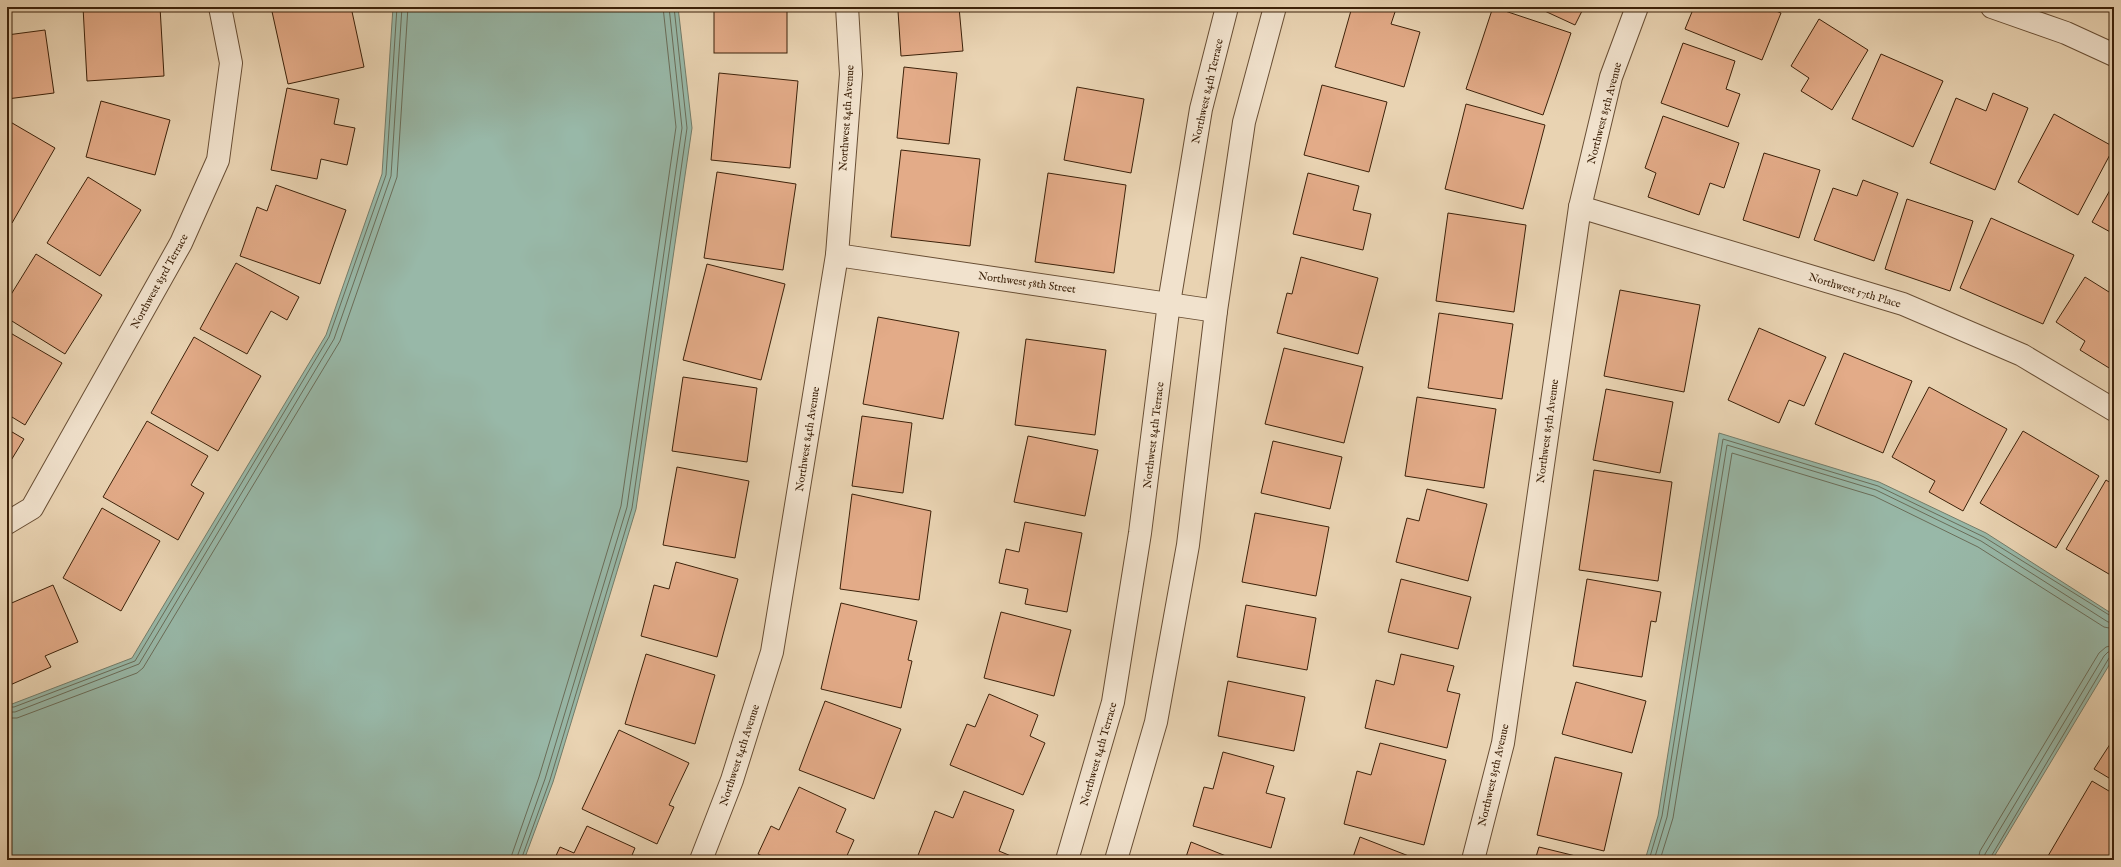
<svg xmlns="http://www.w3.org/2000/svg" width="2121" height="867" font-family="'IM FELL English',serif">
  <rect width="100%" height="100%" fill="#e9d3b2"/>
  <filter id="stains"><feTurbulence type="fractalNoise" baseFrequency=".005" numOctaves="4"/><feColorMatrix values="0 0 0 0 .2 0 0 0 0 .09 0 0 0 0 .02 0 0 0 .5 -.17"/></filter>
  <radialGradient id="worn" r=".72"><stop offset=".6" stop-color="#630" stop-opacity="0"/><stop offset="1" stop-color="#630" stop-opacity=".3"/></radialGradient>
  <g fill="#98b8a8" stroke="#747c69">
    <polygon points="393,7 678,7 692,128 636,509 553,782 524,860 7,860 7,703 12,704 132,658 326,335 382,174"/>
    <polygon points="1719,433 1879,482 1986,533 2114,615 2114,657 1992,860 1645,860 1658,816"/>
  </g>
  <g fill="none" stroke-linecap="round" stroke-linejoin="round">
    <g stroke="#6a6d59" stroke-width="1">
      <polyline points="7,707 14,707 135,661 329,337 386,175 397,7"/>
      <polyline points="7,712 15,712 139,664 334,339 391,176 402,7"/>
      <polyline points="7,718 17,718 137,673 143,668 340,341 397,177 408,7"/>
      <polyline points="510,860 539,777 621,506 676,127 663,7"/>
      <polyline points="516,860 545,779 627,507 682,128 669,7"/>
      <polyline points="521,860 550,780 632,508 687,128 674,7"/>
      <polyline points="1649,860 1662,816 1723,439 1878,486 1984,537 2114,618"/>
      <polyline points="1654,860 1667,817 1727,445 1876,490 1981,541 2108,622 2114,623"/>
      <polyline points="1660,860 1673,818 1732,453 1874,496 1978,547 2104,627 2114,629"/>
      <polyline points="1978,860 1980,851 2099,653 2106,647 2114,645"/>
      <polyline points="1984,860 1985,854 2104,656 2108,652 2114,651"/>
      <polyline points="1989,860 2109,658 2114,656"/>
    </g>
  </g>
  <g fill="#e3ab88" stroke="#3d220a">
    <polygon points="83,7 160,7 164,76 87,81"/>
    <polygon points="271,7 351,7 364,67 288,84"/>
    <rect x="714" y="7" width="73" height="46"/>
    <polygon points="907,7 959,7 963,51 901,56 898,11 908,11"/>
    <polygon points="1352,7 1389,7 1396,9 1391,24 1420,32 1404,87 1335,67"/>
    <polygon points="1493,7 1571,33 1543,115 1466,89"/>
    <polygon points="1536,7 1584,7 1575,25"/>
    <polygon points="1694,7 1766,7 1781,13 1762,60 1685,29"/>
    <polygon points="1819,19 1868,50 1832,110 1801,91 1809,78 1791,66"/>
    <polygon points="45,30 54,93 7,99 7,35"/>
    <polygon points="1683,43 1735,61 1726,89 1740,94 1728,127 1661,103"/>
    <polygon points="1881,54 1943,81 1913,147 1852,119"/>
    <polygon points="904,67 957,73 949,144 897,138"/>
    <polygon points="719,73 798,81 790,168 711,160"/>
    <polygon points="1322,85 1387,102 1369,172 1304,155"/>
    <polygon points="1077,87 1144,99 1131,173 1064,160"/>
    <polygon points="287,88 339,99 334,124 355,128 347,165 321,159 317,179 271,170"/>
    <polygon points="1993,93 2028,108 1995,190 1930,163 1956,98 1986,111"/>
    <polygon points="101,101 170,120 155,175 86,157"/>
    <polygon points="1466,104 1545,125 1523,209 1445,189"/>
    <polygon points="2054,114 2114,147 2078,215 2018,182"/>
    <polygon points="1663,116 1739,143 1724,188 1710,183 1699,215 1648,197 1656,173 1645,168"/>
    <polygon points="7,120 55,148 12,223 7,220"/>
    <polygon points="901,150 980,159 970,246 891,237"/>
    <polygon points="1764,153 1820,170 1799,238 1743,220"/>
    <polygon points="717,172 796,184 783,270 704,258"/>
    <polygon points="1048,173 1126,185 1114,273 1035,262"/>
    <polygon points="1308,173 1359,186 1353,210 1371,214 1363,250 1293,234"/>
    <polygon points="88,177 141,210 100,276 47,243"/>
    <polygon points="1863,180 1898,193 1874,261 1814,240 1833,188 1857,196"/>
    <polygon points="2114,183 2114,234 2092,222"/>
    <polygon points="276,185 346,210 320,284 240,256 257,207 267,211"/>
    <polygon points="1907,199 1973,221 1950,291 1885,269"/>
    <polygon points="1448,213 1526,225 1514,312 1436,301"/>
    <polygon points="1991,218 2074,255 2043,324 1960,288"/>
    <polygon points="36,254 102,295 65,354 7,318 7,301"/>
    <polygon points="1301,257 1378,278 1358,354 1277,333 1287,293 1292,294"/>
    <polygon points="236,263 299,297 287,320 271,311 247,354 200,329"/>
    <polygon points="707,264 785,284 761,380 683,360"/>
    <polygon points="2085,277 2109,292 2114,284 2114,371 2080,350 2085,341 2056,322"/>
    <polygon points="1620,290 1700,305 1684,392 1604,376"/>
    <polygon points="1439,313 1513,324 1502,399 1428,388"/>
    <polygon points="878,317 959,332 943,419 863,404"/>
    <polygon points="1759,328 1826,357 1804,406 1789,400 1779,423 1728,400"/>
    <polygon points="7,331 62,363 25,425 7,414"/>
    <polygon points="194,337 261,376 218,451 151,413"/>
    <polygon points="1026,339 1106,350 1095,435 1015,425"/>
    <polygon points="1284,348 1363,367 1344,443 1265,424"/>
    <polygon points="1844,353 1912,381 1883,453 1815,424"/>
    <polygon points="683,377 757,388 747,462 672,451"/>
    <polygon points="1929,387 2007,429 1963,511 1929,492 1935,481 1892,457"/>
    <polygon points="1606,389 1673,402 1660,473 1593,460"/>
    <polygon points="1417,397 1496,409 1484,488 1405,476"/>
    <polygon points="862,416 912,423 903,493 852,486"/>
    <polygon points="147,421 208,456 191,485 204,493 178,540 103,497"/>
    <polygon points="7,429 24,439 7,467"/>
    <polygon points="2023,431 2099,476 2056,548 1980,503"/>
    <polygon points="1028,436 1098,450 1085,516 1014,502"/>
    <polygon points="1273,441 1342,457 1330,509 1261,493"/>
    <polygon points="677,467 749,481 735,558 663,545"/>
    <polygon points="1594,470 1672,482 1658,581 1579,570"/>
    <polygon points="2106,480 2114,485 2114,577 2066,549"/>
    <polygon points="1427,489 1487,504 1468,581 1396,562 1407,518 1419,521"/>
    <polygon points="852,494 931,511 919,600 840,589"/>
    <polygon points="102,508 160,541 121,611 63,578"/>
    <polygon points="1255,513 1329,527 1316,596 1242,582"/>
    <polygon points="1025,522 1082,533 1067,612 1025,604 1028,589 999,583 1006,549 1019,552"/>
    <polygon points="676,562 738,579 717,657 641,636 654,585 669,589"/>
    <polygon points="1401,579 1471,597 1458,649 1388,632"/>
    <polygon points="1587,579 1661,592 1656,622 1651,621 1642,677 1573,666"/>
    <polygon points="53,585 78,642 45,656 51,667 10,685 7,678 7,605"/>
    <polygon points="841,603 917,621 908,660 912,661 901,708 821,689"/>
    <polygon points="1246,605 1316,618 1307,670 1237,657"/>
    <polygon points="1001,612 1071,630 1054,696 984,678"/>
    <polygon points="646,654 715,675 695,744 625,724"/>
    <polygon points="1401,654 1454,666 1447,691 1460,694 1447,748 1365,728 1376,680 1394,685"/>
    <polygon points="1228,681 1305,697 1294,751 1218,736"/>
    <polygon points="1576,682 1646,701 1632,753 1562,734"/>
    <polygon points="989,694 1038,715 1030,736 1045,743 1023,795 950,765 967,724 975,727"/>
    <polygon points="825,701 901,729 874,799 799,770"/>
    <polygon points="619,730 689,763 669,805 674,807 657,844 582,809"/>
    <polygon points="2114,738 2114,781 2094,769"/>
    <polygon points="1380,743 1446,760 1424,845 1344,824 1357,771 1371,775"/>
    <polygon points="1223,752 1274,766 1266,793 1285,798 1271,848 1193,826 1204,787 1213,789"/>
    <polygon points="1555,757 1622,773 1604,851 1537,835"/>
    <polygon points="2092,781 2114,794 2114,860 2056,860 2048,856"/>
    <polygon points="799,787 846,809 836,832 854,840 845,860 770,860 758,854 771,826 779,830"/>
    <polygon points="964,791 1014,810 999,851 1011,856 1009,860 917,858 935,811 953,818"/>
    <polygon points="587,826 635,848 630,860 554,860 560,847 574,853"/>
    <polygon points="1360,837 1419,860 1352,860"/>
    <polygon points="1191,842 1236,860 1185,860"/>
    <polygon points="1539,847 1592,860 1535,860"/>
  </g>
  <g fill="none" stroke-linecap="round" stroke-linejoin="round">
    <defs>
      <g id="street">
        <polyline points="1992,7 2066,33 2114,55"/>
        <polyline points="1580,207 1903,304 2022,355 2114,410"/>
        <polyline points="837,255 1216,311"/>
        <polyline points="7,523 32,508 181,243 218,160 231,63 220,7"/>
        <polyline points="701,860 732,780 772,652 837,255 851,74 847,7"/>
        <polyline points="1067,860 1113,702 1140,533 1169,303 1201,109 1227,7"/>
        <polyline points="1116,860 1156,722 1188,545 1216,311 1244,122 1275,7"/>
        <polyline points="1473,860 1503,743 1580,207 1611,77 1637,7"/>
      </g>
    </defs>
    <use href="#street" stroke="#684e34" stroke-width="24"/>
    <use href="#street" stroke="#f1e2cd" stroke-width="22"/>
  </g>
  <g text-anchor="middle" stroke-width="3.5" stroke-linejoin="round" paint-order="stroke">
    <g font-size="11" fill="#3d220a" stroke="#f1e2cd">
      <text transform="translate(1207 91) rotate(-77)" y="4">Northwest 84th Terrace</text>
      <text transform="translate(1604 113) rotate(-75)" y="4">Northwest 85th Avenue</text>
      <text transform="translate(846 118) rotate(-86)" y="4">Northwest 84th Avenue</text>
      <text transform="translate(159 281) rotate(-61)" y="4">Northwest 83rd Terrace</text>
      <text transform="translate(1027 282) rotate(8)" y="4">Northwest 58th Street</text>
      <text transform="translate(1855 290) rotate(17)" y="4">Northwest 57th Place</text>
      <text transform="translate(1547 431) rotate(-82)" y="4">Northwest 85th Avenue</text>
      <text transform="translate(1153 435) rotate(-83)" y="4">Northwest 84th Terrace</text>
      <text transform="translate(807 439) rotate(-81)" y="4">Northwest 84th Avenue</text>
      <text transform="translate(1098 754) rotate(-74)" y="4">Northwest 84th Terrace</text>
      <text transform="translate(739 755) rotate(-72)" y="4">Northwest 84th Avenue</text>
      <text transform="translate(1493 775) rotate(-77)" y="4">Northwest 85th Avenue</text>
    </g>
  </g>
  <rect width="2121" height="867" fill="none" stroke="#e9d3b2" stroke-width="24"/>
  <rect x="8" y="8" width="2105" height="851" fill="none" stroke="#3d220a" stroke-width="2"/>
  <rect x="12" y="12" width="2097" height="843" fill="none" stroke="#3d220a"/>
  <rect width="100%" height="100%" filter="url(#stains)"/>
  <rect width="100%" height="100%" fill="url(#worn)"/>
</svg>
